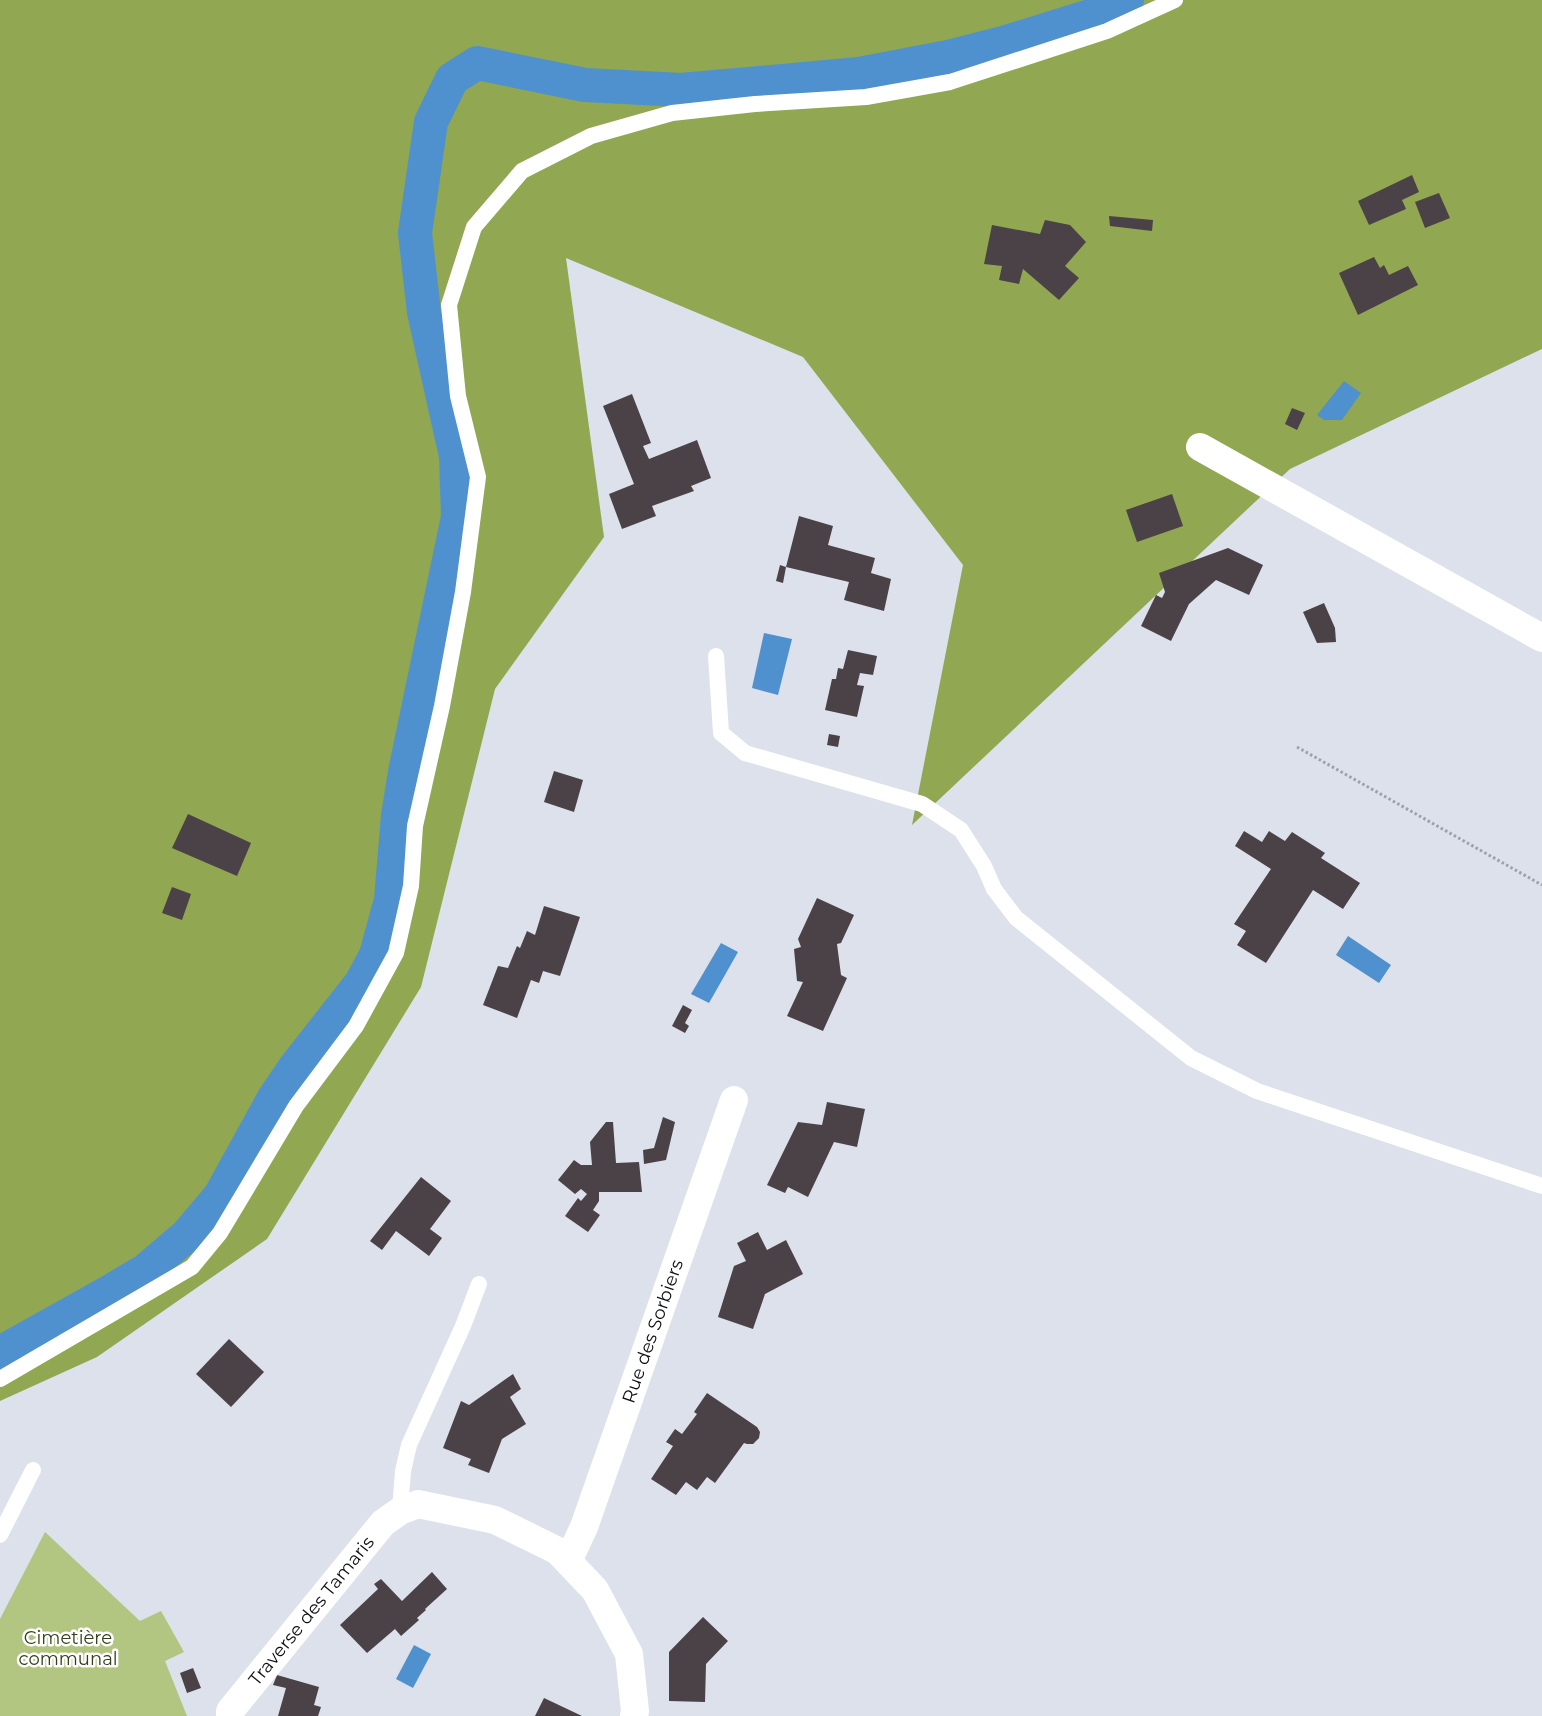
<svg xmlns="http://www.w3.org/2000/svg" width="1542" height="1716" font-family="Montserrat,sans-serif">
  <rect width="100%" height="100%" fill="#dce1eb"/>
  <polygon fill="#b2c581" points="45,1532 140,1621 161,1611 184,1652 165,1661 187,1716 0,1716 0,1619"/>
  <polygon fill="#91a752" points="0,0 1542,0 1542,349 1290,469 912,825 963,565 803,357 566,258 604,537 495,689 421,987 267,1239 97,1357 0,1401"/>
  <g fill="#4f91ce">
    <polygon points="1344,381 1361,393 1342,420 1324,420 1317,415"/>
    <polygon points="764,633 792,639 778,695 752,688"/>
    <polygon points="1348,936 1391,965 1379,983 1336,955"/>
    <polygon points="721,943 738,952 709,1003 691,994"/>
    <polygon points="414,1645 431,1654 413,1688 396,1679"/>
  </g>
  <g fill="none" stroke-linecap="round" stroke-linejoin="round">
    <polyline stroke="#4f91ce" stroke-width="34" points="0,1353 109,1292 146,1270 187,1235 220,1196 274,1098 295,1067 361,983 376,955 391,900 398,816 405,772 458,517 456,456 424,312 415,233 431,122 452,79 477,63 585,85 681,90 859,74 948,57 1003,43 1090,16 1127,0"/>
  </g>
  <g fill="#4b4247">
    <polygon points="1412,175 1419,192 1402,200 1406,209 1369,225 1358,201"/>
    <polygon points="1439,193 1450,218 1425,228 1415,202"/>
    <polygon points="1109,216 1153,220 1152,231 1110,226"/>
    <polygon points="1045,220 1070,225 1086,242 1065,266 1079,278 1059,300 1023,269 1019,284 999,280 1002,266 984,264 992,225 1040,234"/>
    <polygon points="1374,257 1380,268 1384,265 1389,275 1408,266 1418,285 1358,315 1339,273"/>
    <polygon points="632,394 651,443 643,446 649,459 697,440 711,478 691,486 694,491 652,506 656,516 622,529 609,494 634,484 603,406"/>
    <polygon points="1292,408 1305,413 1297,430 1285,424"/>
    <polygon points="1172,494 1183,526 1137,542 1126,510"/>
    <polygon points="799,516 833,526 828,545 875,558 871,573 891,579 884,611 844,600 849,582 786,567"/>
    <polygon points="1228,548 1263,565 1249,595 1216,580 1189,604 1171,641 1141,626 1156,595 1162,598 1165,592 1159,573"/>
    <polygon points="780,565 786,567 783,583 776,581"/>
    <polygon points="1324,603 1335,628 1336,642 1317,643 1303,612"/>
    <polygon points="848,650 877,656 873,675 860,673 857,685 864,686 857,717 825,710 832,679 836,679 838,668 843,669"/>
    <polygon points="829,734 840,736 838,747 827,745"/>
    <polygon points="554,771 583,780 574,812 544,802"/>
    <polygon points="188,814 251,843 237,876 172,848"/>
    <polygon points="1244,831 1262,842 1269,831 1285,841 1292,832 1325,853 1321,858 1360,883 1343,909 1313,890 1266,963 1237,945 1246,931 1234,924 1271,869 1235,846"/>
    <polygon points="172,887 191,894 182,920 162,913"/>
    <polygon points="817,898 854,915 841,943 837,944 841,975 847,978 823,1031 787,1016 803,982 797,981 794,949 801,947 798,939"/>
    <polygon points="544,906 580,917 560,976 543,971 539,983 531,980 517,1018 483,1005 498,966 508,968 517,946 520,948 527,931 535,935"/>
    <polygon points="683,1005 692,1010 685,1023 689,1026 685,1033 672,1026"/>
    <polygon points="827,1102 865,1109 857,1147 834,1142 808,1197 788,1187 785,1193 767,1185 798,1122 822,1125"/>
    <polygon points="663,1117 675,1122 666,1160 644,1164 643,1150 654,1148"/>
    <polygon points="606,1122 613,1122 616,1163 639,1162 642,1192 599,1192 599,1201 593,1210 600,1215 588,1232 565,1216 578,1198 581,1201 587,1194 581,1189 575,1194 558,1180 574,1160 581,1165 592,1165 590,1142"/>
    <polygon points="421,1177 451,1201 430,1229 442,1238 429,1256 396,1231 382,1250 370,1241"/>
    <polygon points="758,1232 767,1250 786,1240 803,1274 765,1294 753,1329 718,1317 734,1266 746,1261 737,1243"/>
    <polygon points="229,1339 264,1372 231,1407 196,1374"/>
    <polygon points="513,1374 521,1389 510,1397 526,1424 502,1439 489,1473 468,1465 471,1459 443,1448 461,1401 469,1405"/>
    <polygon points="707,1393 757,1427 760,1432 759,1438 753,1444 747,1444 744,1443 715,1483 707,1477 697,1490 686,1482 676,1495 651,1479 673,1446 666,1442 675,1429 682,1434 697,1414 694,1412"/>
    <polygon points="432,1572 447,1589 425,1609 426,1610 417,1618 419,1620 401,1636 395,1629 367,1653 340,1625 378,1589 374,1584 381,1579 402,1601"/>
    <polygon points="703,1617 728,1641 706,1664 705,1702 669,1701 669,1652"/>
    <polygon points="193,1668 201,1688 187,1693 180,1673"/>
    <polygon points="277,1675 319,1687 314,1705 321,1707 318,1716 278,1716 286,1688 273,1685"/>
    <polygon points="544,1698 582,1716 535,1716"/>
  </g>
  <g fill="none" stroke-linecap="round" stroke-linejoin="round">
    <polyline stroke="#9da1a9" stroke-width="3" stroke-dasharray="2.5 2.5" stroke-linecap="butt" points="1297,747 1542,885"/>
    <g stroke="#fff" stroke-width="16">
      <polyline points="716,656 721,733 745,753 922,804 961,830 984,866 994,889 1016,918 1191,1058 1257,1091 1542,1186"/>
      <polyline points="0,1379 192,1267 220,1233 296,1106 356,1026 396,953 411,886 415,826 442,706 463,592 478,477 458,396 449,305 474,227 522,171 591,136 672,113 755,104 866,97 950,82 1107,31 1175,0"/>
      <polyline points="400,1511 403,1471 409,1445 463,1326 479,1284"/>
      <polyline points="0,1535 33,1470"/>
    </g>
    <g stroke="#fff" stroke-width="28">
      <polyline points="1200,447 1542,638"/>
      <path id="s1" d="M568 1561 584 1527 734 1100"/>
      <path id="s2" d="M230 1716V1711L383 1523 400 1511 418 1504 495 1520 558 1551 595 1590 629 1654 635 1711 634 1716"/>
    </g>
  </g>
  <g text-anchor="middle" stroke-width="5" stroke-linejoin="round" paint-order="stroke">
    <g font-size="18" fill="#0c0e11" stroke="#fff">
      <text dy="6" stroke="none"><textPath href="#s1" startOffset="245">Rue des Sorbiers</textPath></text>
      <text dy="6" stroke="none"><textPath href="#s2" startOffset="134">Traverse des Tamaris</textPath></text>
    </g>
    <g font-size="18" fill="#343e19" stroke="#fff">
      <text x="68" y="1644">Cimetière<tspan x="68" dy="21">communal</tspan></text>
    </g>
  </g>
</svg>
